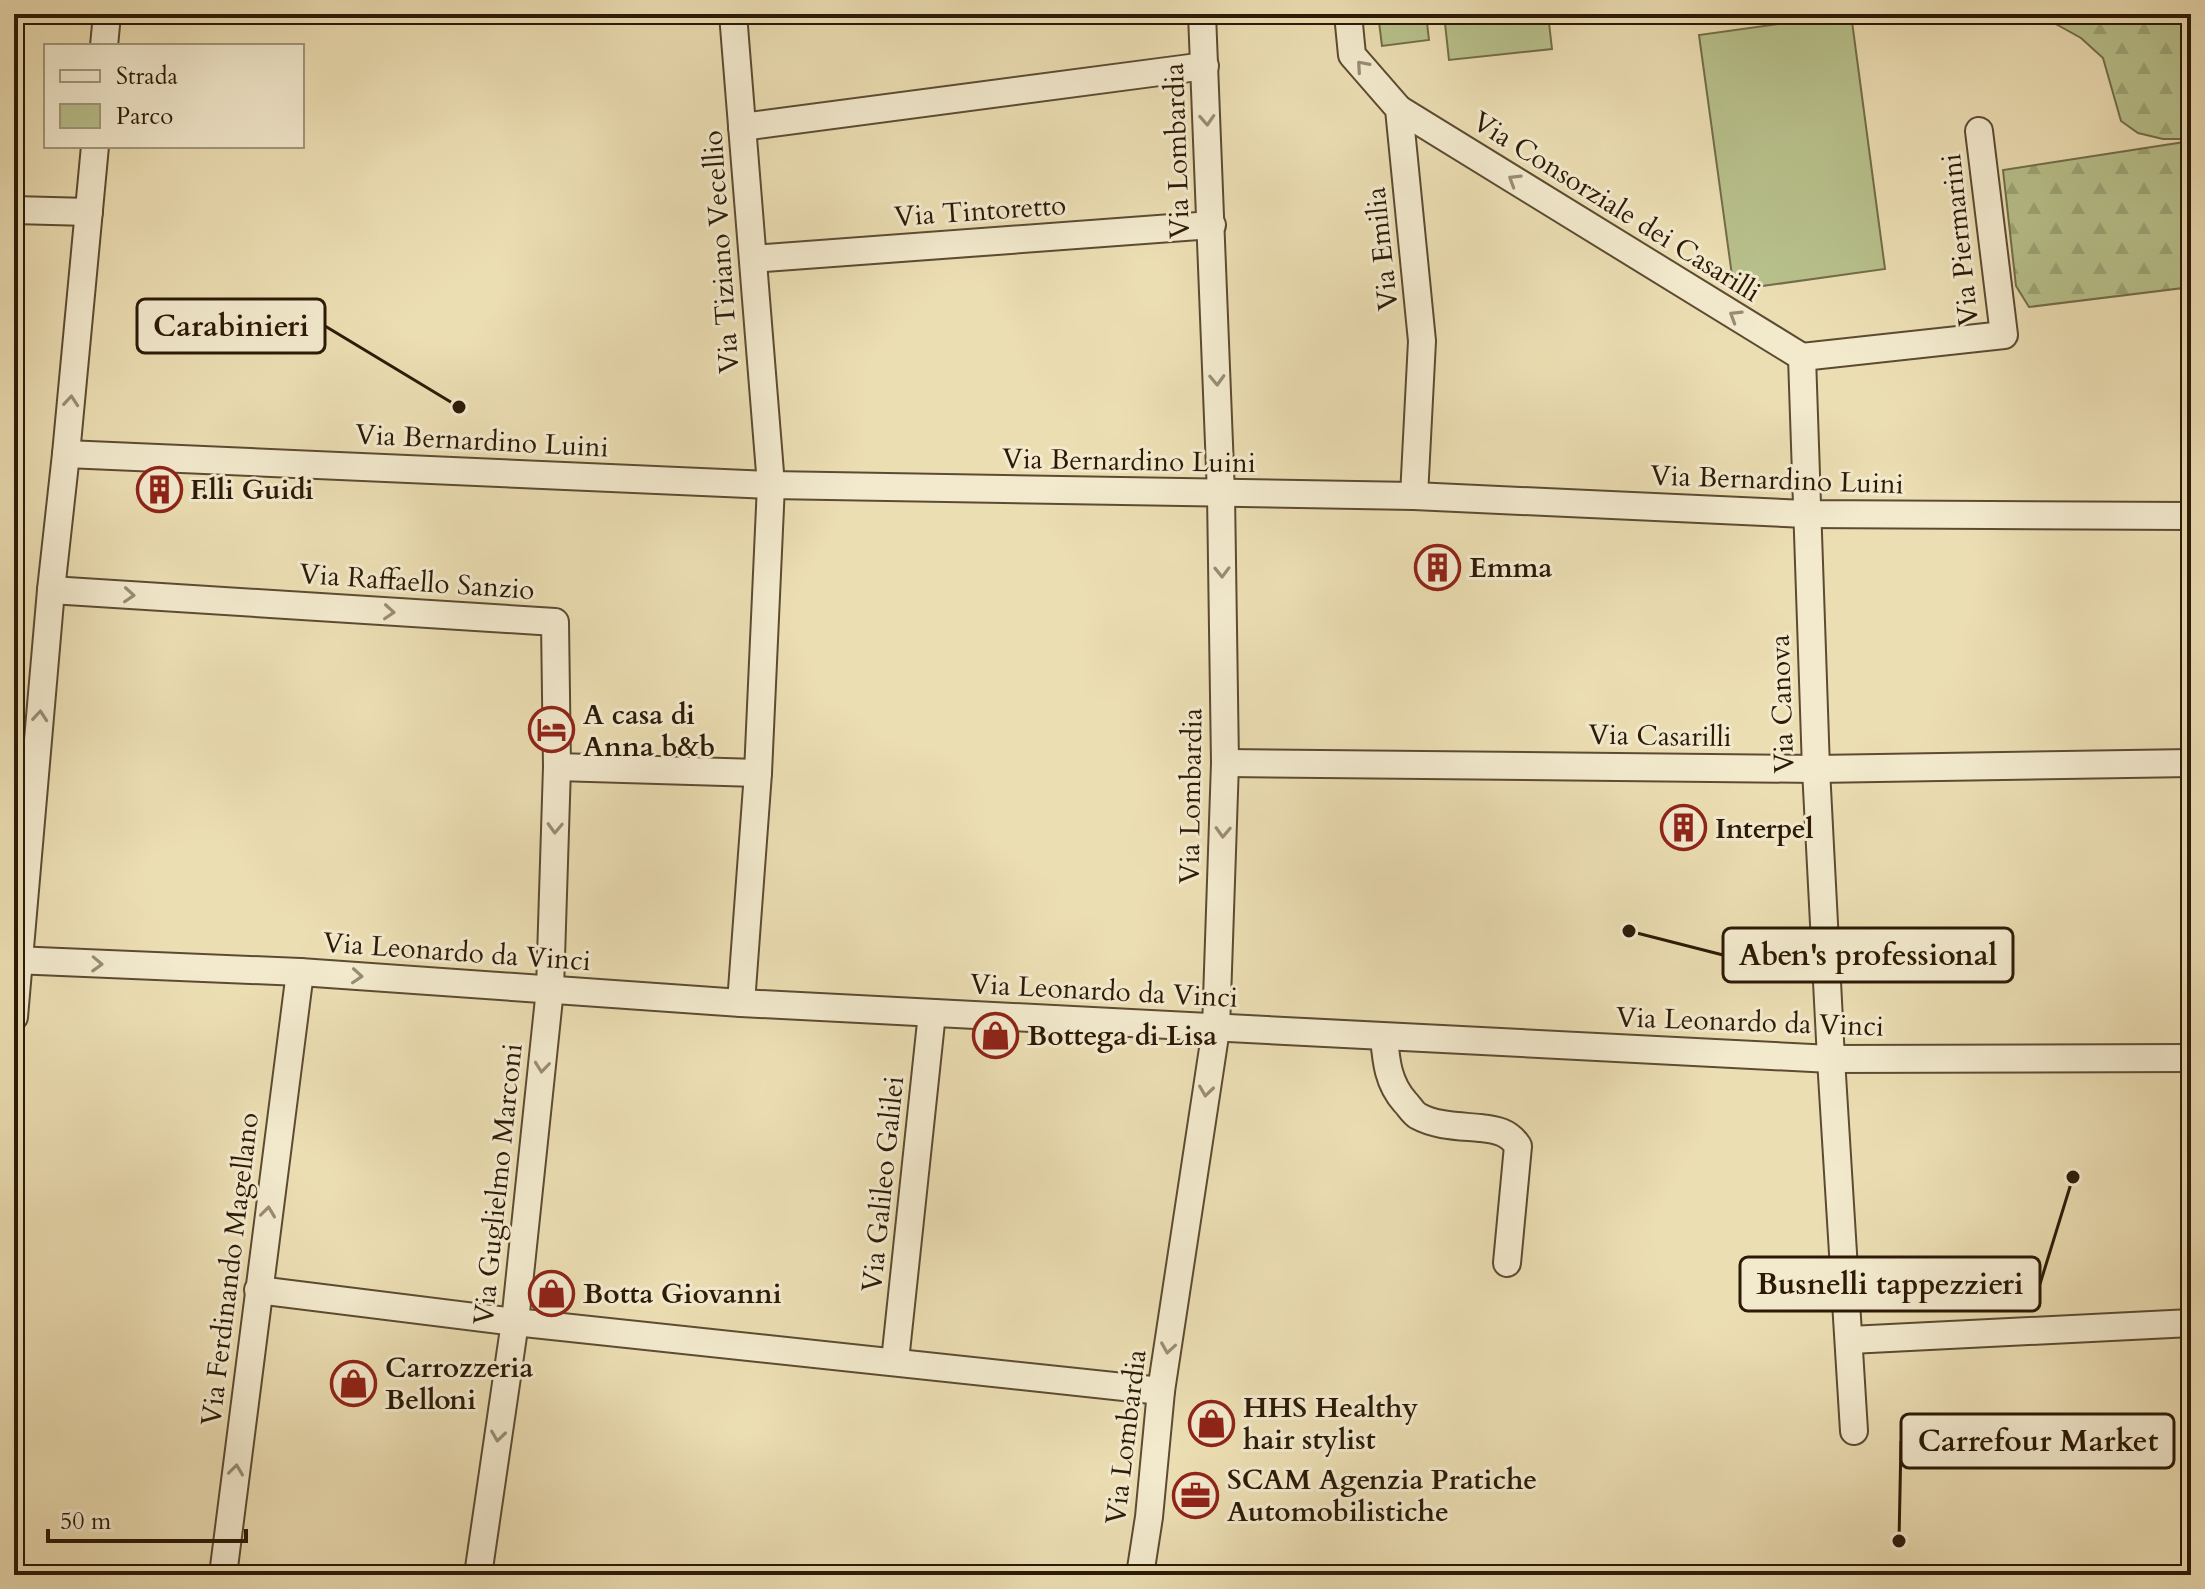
<svg xmlns="http://www.w3.org/2000/svg" width="2205" height="1589" font-family="Cardo,serif">
  <defs>
    <pattern id="forest-firs" width="22" height="20" patternUnits="userSpaceOnUse" patternTransform="scale(2)"><rect width="22" height="20" fill="#b8c18c"/><path d="M5 1l3.5 6h-7zM16 11l3.5 6h-7z" fill="#9ea577"/></pattern>
  </defs>
  <rect width="100%" height="100%" fill="#ecdeb3"/>
  <filter id="stains"><feTurbulence type="fractalNoise" baseFrequency=".0025" numOctaves="4"/><feColorMatrix values="0 0 0 0 .2 0 0 0 0 .09 0 0 0 0 .02 0 0 0 .5 -.17"/></filter>
  <radialGradient id="worn" r=".72"><stop offset=".6" stop-color="#630" stop-opacity="0"/><stop offset="1" stop-color="#630" stop-opacity=".3"/></radialGradient>
  <g fill="#b8c18c" stroke="#726e4a" stroke-width="2">
    <polygon points="1378,14 1426,14 1429,40 1382,46"/>
    <polygon points="1444,14 1548,14 1552,49 1449,60"/>
    <polygon points="1851,14 1885,269 1734,290 1699,35"/>
  </g>
  <g fill="url(#forest-firs)" stroke="#726e4a" stroke-width="2">
    <polygon points="2045,14 2191,14 2191,139 2163,139 2138,133 2121,121 2103,58 2081,38 2045,18"/>
    <polygon points="2191,141 2191,287 2029,307 2016,286 2003,170"/>
  </g>
  <g fill="none" stroke-linecap="round" stroke-linejoin="round">
    <defs>
      <g id="minor">
        <polyline points="733,14 771,485 758,773 741,1003"/>
        <polyline points="1348,14 1352,55 1399,109 1422,341 1414,496"/>
        <polyline points="104,46 107,14"/>
        <polyline points="1399,109 1802,357"/>
        <polyline points="742,127 1205,66"/>
        <polyline points="14,210 89,212"/>
        <polyline points="753,259 1212,225"/>
        <polyline points="1802,357 1816,769 1831,1059 1854,1431"/>
        <polyline points="1802,357 2004,335 1979,131"/>
        <polyline points="66,454 771,485 1414,496 1806,514 2191,516"/>
        <polyline points="51,590 555,622 557,767 550,989 515,1322 478,1575"/>
        <polyline points="1225,763 1816,769 2191,763"/>
        <polyline points="557,767 758,773"/>
        <polyline points="14,960 300,972 741,1003 1831,1059 2191,1058"/>
        <polyline points="14,1017 51,590 66,454 95,146"/>
        <path d="M1384 1037C1386 1061 1388 1083 1405 1102 1409 1106 1413 1113 1418 1116 1436 1126 1459 1126 1480 1128 1496 1130 1508 1131 1518 1146L1507 1263"/>
        <polyline points="258,1290 515,1322 1161,1391"/>
        <polyline points="1850,1340 2191,1323"/>
        <polyline points="895,1361 932,1013"/>
        <polyline points="223,1575 300,972"/>
        <polyline points="1140,1575 1149,1517 1161,1391 1216,1029 1225,763 1221,494 1202,14"/>
      </g>
    </defs>
    <use href="#minor" stroke="#5c4b32" stroke-width="30"/>
    <use href="#minor" stroke="#f3eace" stroke-width="26"/>
  </g>
  <defs><path id="oneway-chevron" d="M-2-3.5L2.5 0L-2 3.5" fill="none" stroke-width="1.6" stroke-linecap="round" stroke-linejoin="round" transform="scale(2)"/></defs>
  <g stroke="#998c74">
    <use href="#oneway-chevron" transform="translate(1362 66) rotate(-131)"/>
    <use href="#oneway-chevron" transform="translate(1207 120) rotate(87)"/>
    <use href="#oneway-chevron" transform="translate(1514 180) rotate(-148)"/>
    <use href="#oneway-chevron" transform="translate(1735 316) rotate(-148)"/>
    <use href="#oneway-chevron" transform="translate(1217 380) rotate(88)"/>
    <use href="#oneway-chevron" transform="translate(71 401) rotate(-85)"/>
    <use href="#oneway-chevron" transform="translate(1222 572) rotate(89)"/>
    <use href="#oneway-chevron" transform="translate(129 595) rotate(4)"/>
    <use href="#oneway-chevron" transform="translate(389 612) rotate(4)"/>
    <use href="#oneway-chevron" transform="translate(40 716) rotate(-85)"/>
    <use href="#oneway-chevron" transform="translate(555 828) rotate(92)"/>
    <use href="#oneway-chevron" transform="translate(1223 832) rotate(92)"/>
    <use href="#oneway-chevron" transform="translate(97 964) rotate(2)"/>
    <use href="#oneway-chevron" transform="translate(357 976) rotate(4)"/>
    <use href="#oneway-chevron" transform="translate(542 1067) rotate(96)"/>
    <use href="#oneway-chevron" transform="translate(1206 1091) rotate(98)"/>
    <use href="#oneway-chevron" transform="translate(268 1212) rotate(-83)"/>
    <use href="#oneway-chevron" transform="translate(1168 1348) rotate(99)"/>
    <use href="#oneway-chevron" transform="translate(498 1436) rotate(98)"/>
    <use href="#oneway-chevron" transform="translate(236 1470) rotate(-83)"/>
  </g>
  <defs>
    <symbol id="building-ring" viewBox="-11 -11 22 22"><circle r="9.5" fill="#f3eace" stroke="#8f2418" stroke-width="1.5"/><path d="M-4-6H4V6H1V3H-1V6H-4ZM-2.5-4.3h1.7v1.8h-1.7ZM.8-4.3h1.7v1.8H.8ZM-2.5-1h1.7V.8h-1.7ZM.8-1h1.7V.8H.8Z" fill="#8f2418"/></symbol>
    <symbol id="hotel-ring" viewBox="-11 -11 22 22"><circle r="9.5" fill="#f3eace" stroke="#8f2418" stroke-width="1.5"/><path d="M-6-4.5h1.5V1H6V5H4.5V3h-9V5H-6ZM-4 0a1.8 1.8 0 1 1 3.6 0ZM.5 0V-2.5h3Q6-2.5 6 0Z" fill="#8f2418"/></symbol>
    <symbol id="shop-ring" viewBox="-11 -11 22 22"><circle r="9.5" fill="#f3eace" stroke="#8f2418" stroke-width="1.5"/><path d="M-5-2.5h2.3a2.7 3.5 0 0 1 5.4 0H5L5.5 6h-11ZM-1.5-2.5h3a1.5 2.3 0 0 0-3 0Z" fill="#8f2418"/></symbol>
    <symbol id="office-ring" viewBox="-11 -11 22 22"><circle r="9.5" fill="#f3eace" stroke="#8f2418" stroke-width="1.5"/><path d="M-6-3h4V-5.5h4V-3h4V5H-6ZM-1-4.5V-3h2v-1.5ZM-6 0V1H6V0Z" fill="#8f2418"/></symbol>
  </defs>
  <g fill-rule="evenodd">
    <use href="#building-ring" x="134" y="464" width="51" height="51"/>
    <use href="#building-ring" x="1412" y="542" width="51" height="51"/>
    <use href="#hotel-ring" x="526" y="704" width="51" height="51"/>
    <use href="#building-ring" x="1658" y="802" width="51" height="51"/>
    <use href="#shop-ring" x="970" y="1010" width="51" height="51"/>
    <use href="#shop-ring" x="526" y="1268" width="51" height="51"/>
    <use href="#shop-ring" x="328" y="1358" width="51" height="51"/>
    <use href="#shop-ring" x="1186" y="1398" width="51" height="51"/>
    <use href="#office-ring" x="1170" y="1470" width="51" height="51"/>
  </g>
  <g text-anchor="middle" stroke-width="6" stroke-linejoin="round" paint-order="stroke">
    <g font-size="28" fill="#2c1a07" stroke="#f3eace">
      <text transform="translate(1176 151) rotate(-92)" y="10">Via Lombardia</text>
      <text transform="translate(1617 206) rotate(32)" y="10">Via Consorziale dei Casarilli</text>
      <text transform="translate(980 210) rotate(-4)" y="10">Via Tintoretto</text>
      <text transform="translate(1959 240) rotate(-96)" y="10">Via Piermarini</text>
      <text transform="translate(1381 249) rotate(-96)" y="10">Via Emilia</text>
      <text transform="translate(720 252) rotate(-94)" y="10">Via Tiziano Vecellio</text>
      <text transform="translate(482 440) rotate(3)" y="10">Via Bernardino Luini</text>
      <text transform="translate(1129 460) rotate(1)" y="10">Via Bernardino Luini</text>
      <text transform="translate(1777 479) rotate(2)" y="10">Via Bernardino Luini</text>
      <text transform="translate(417 581) rotate(4)" y="10">Via Raffaello Sanzio</text>
      <text transform="translate(1781 704) rotate(-92)" y="10">Via Canova</text>
      <text transform="translate(1660 735) rotate(1)" y="10">Via Casarilli</text>
      <text transform="translate(1190 796) rotate(-89)" y="10">Via Lombardia</text>
      <text transform="translate(457 951) rotate(4)" y="10">Via Leonardo da Vinci</text>
      <text transform="translate(1104 990) rotate(3)" y="10">Via Leonardo da Vinci</text>
      <text transform="translate(1750 1021) rotate(2)" y="10">Via Leonardo da Vinci</text>
      <text transform="translate(497 1184) rotate(-84)" y="10">Via Guglielmo Marconi</text>
      <text transform="translate(882 1184) rotate(-84)" y="10">Via Galileo Galilei</text>
      <text transform="translate(229 1269) rotate(-83)" y="10">Via Ferdinando Magellano</text>
      <text transform="translate(1125 1437) rotate(-83)" y="10">Via Lombardia</text>
    </g>
    <g font-size="28" font-weight="bold" fill="#2c1a07" stroke="#f3eace" text-anchor="start">
      <text x="190" y="499">F.lli Guidi</text>
      <text x="1469" y="577">Emma</text>
      <text x="583" y="724">A casa di<tspan x="583" dy="32">Anna b&amp;b</tspan></text>
      <text x="1715" y="838">Interpel</text>
      <text x="1027" y="1045">Bottega di Lisa</text>
      <text x="583" y="1303">Botta Giovanni</text>
      <text x="385" y="1377">Carrozzeria<tspan x="385" dy="32">Belloni</tspan></text>
      <text x="1243" y="1417">HHS Healthy<tspan x="1243" dy="32">hair stylist</tspan></text>
      <text x="1227" y="1489">SCAM Agenzia Pratiche<tspan x="1227" dy="32">Automobilistiche</tspan></text>
    </g>
  </g>
  <path fill="none" stroke="#2c1a07" stroke-width="3" d="M459 407L325 326M1629 931L1723 955M2073 1177L2040 1284M1899 1541L1901 1441"/>
  <g fill="#2c1a07" stroke="#f3eace" stroke-width="3">
    <circle cx="459" cy="407" r="8"/>
    <circle cx="1629" cy="931" r="8"/>
    <circle cx="2073" cy="1177" r="8"/>
    <circle cx="1899" cy="1541" r="8"/>
  </g>
  <g fill="#f3eace" stroke="#2c1a07" stroke-width="3">
    <rect x="137" y="299" width="188" height="54" rx="8"/>
    <rect x="1723" y="928" width="290" height="54" rx="8"/>
    <rect x="1740" y="1257" width="300" height="54" rx="8"/>
    <rect x="1901" y="1414" width="273" height="54" rx="8"/>
  </g>
  <g font-size="30" text-anchor="middle" font-weight="bold" fill="#2c1a07">
    <text x="231" y="336">Carabinieri</text>
    <text x="1868" y="965">Aben's professional</text>
    <text x="1890" y="1294">Busnelli tappezzieri</text>
    <text x="2038" y="1451">Carrefour Market</text>
  </g>
  <rect width="2205" height="1589" fill="none" stroke="#ecdeb3" stroke-width="48"/>
  <rect x="16" y="16" width="2173" height="1557" fill="none" stroke="#2c1a07" stroke-width="4"/>
  <rect x="24" y="24" width="2157" height="1541" fill="none" stroke="#2c1a07" stroke-width="2"/>
  <rect x="44" y="44" width="260" height="104" fill="#f3eace" stroke="#a3977e" stroke-width="2"/>
  <rect x="60" y="70" width="40" height="12" fill="#f3eace" stroke="#a3977e" stroke-width="2"/>
  <text x="116" y="84" font-size="24" fill="#2c1a07">Strada</text>
  <rect x="60" y="104" width="40" height="24" fill="#b8c18c" stroke="#a3977e" stroke-width="2"/>
  <text x="116" y="124" font-size="24" fill="#2c1a07">Parco</text>
  <path d="M48 1529v12h198v-12" fill="none" stroke="#2c1a07" stroke-width="4"/>
  <text x="60" y="1529" font-size="24" fill="#2c1a07" stroke="#f3eace" stroke-width="6" paint-order="stroke">50 m</text>
  <rect width="100%" height="100%" filter="url(#stains)"/>
  <rect width="100%" height="100%" fill="url(#worn)"/>
</svg>
